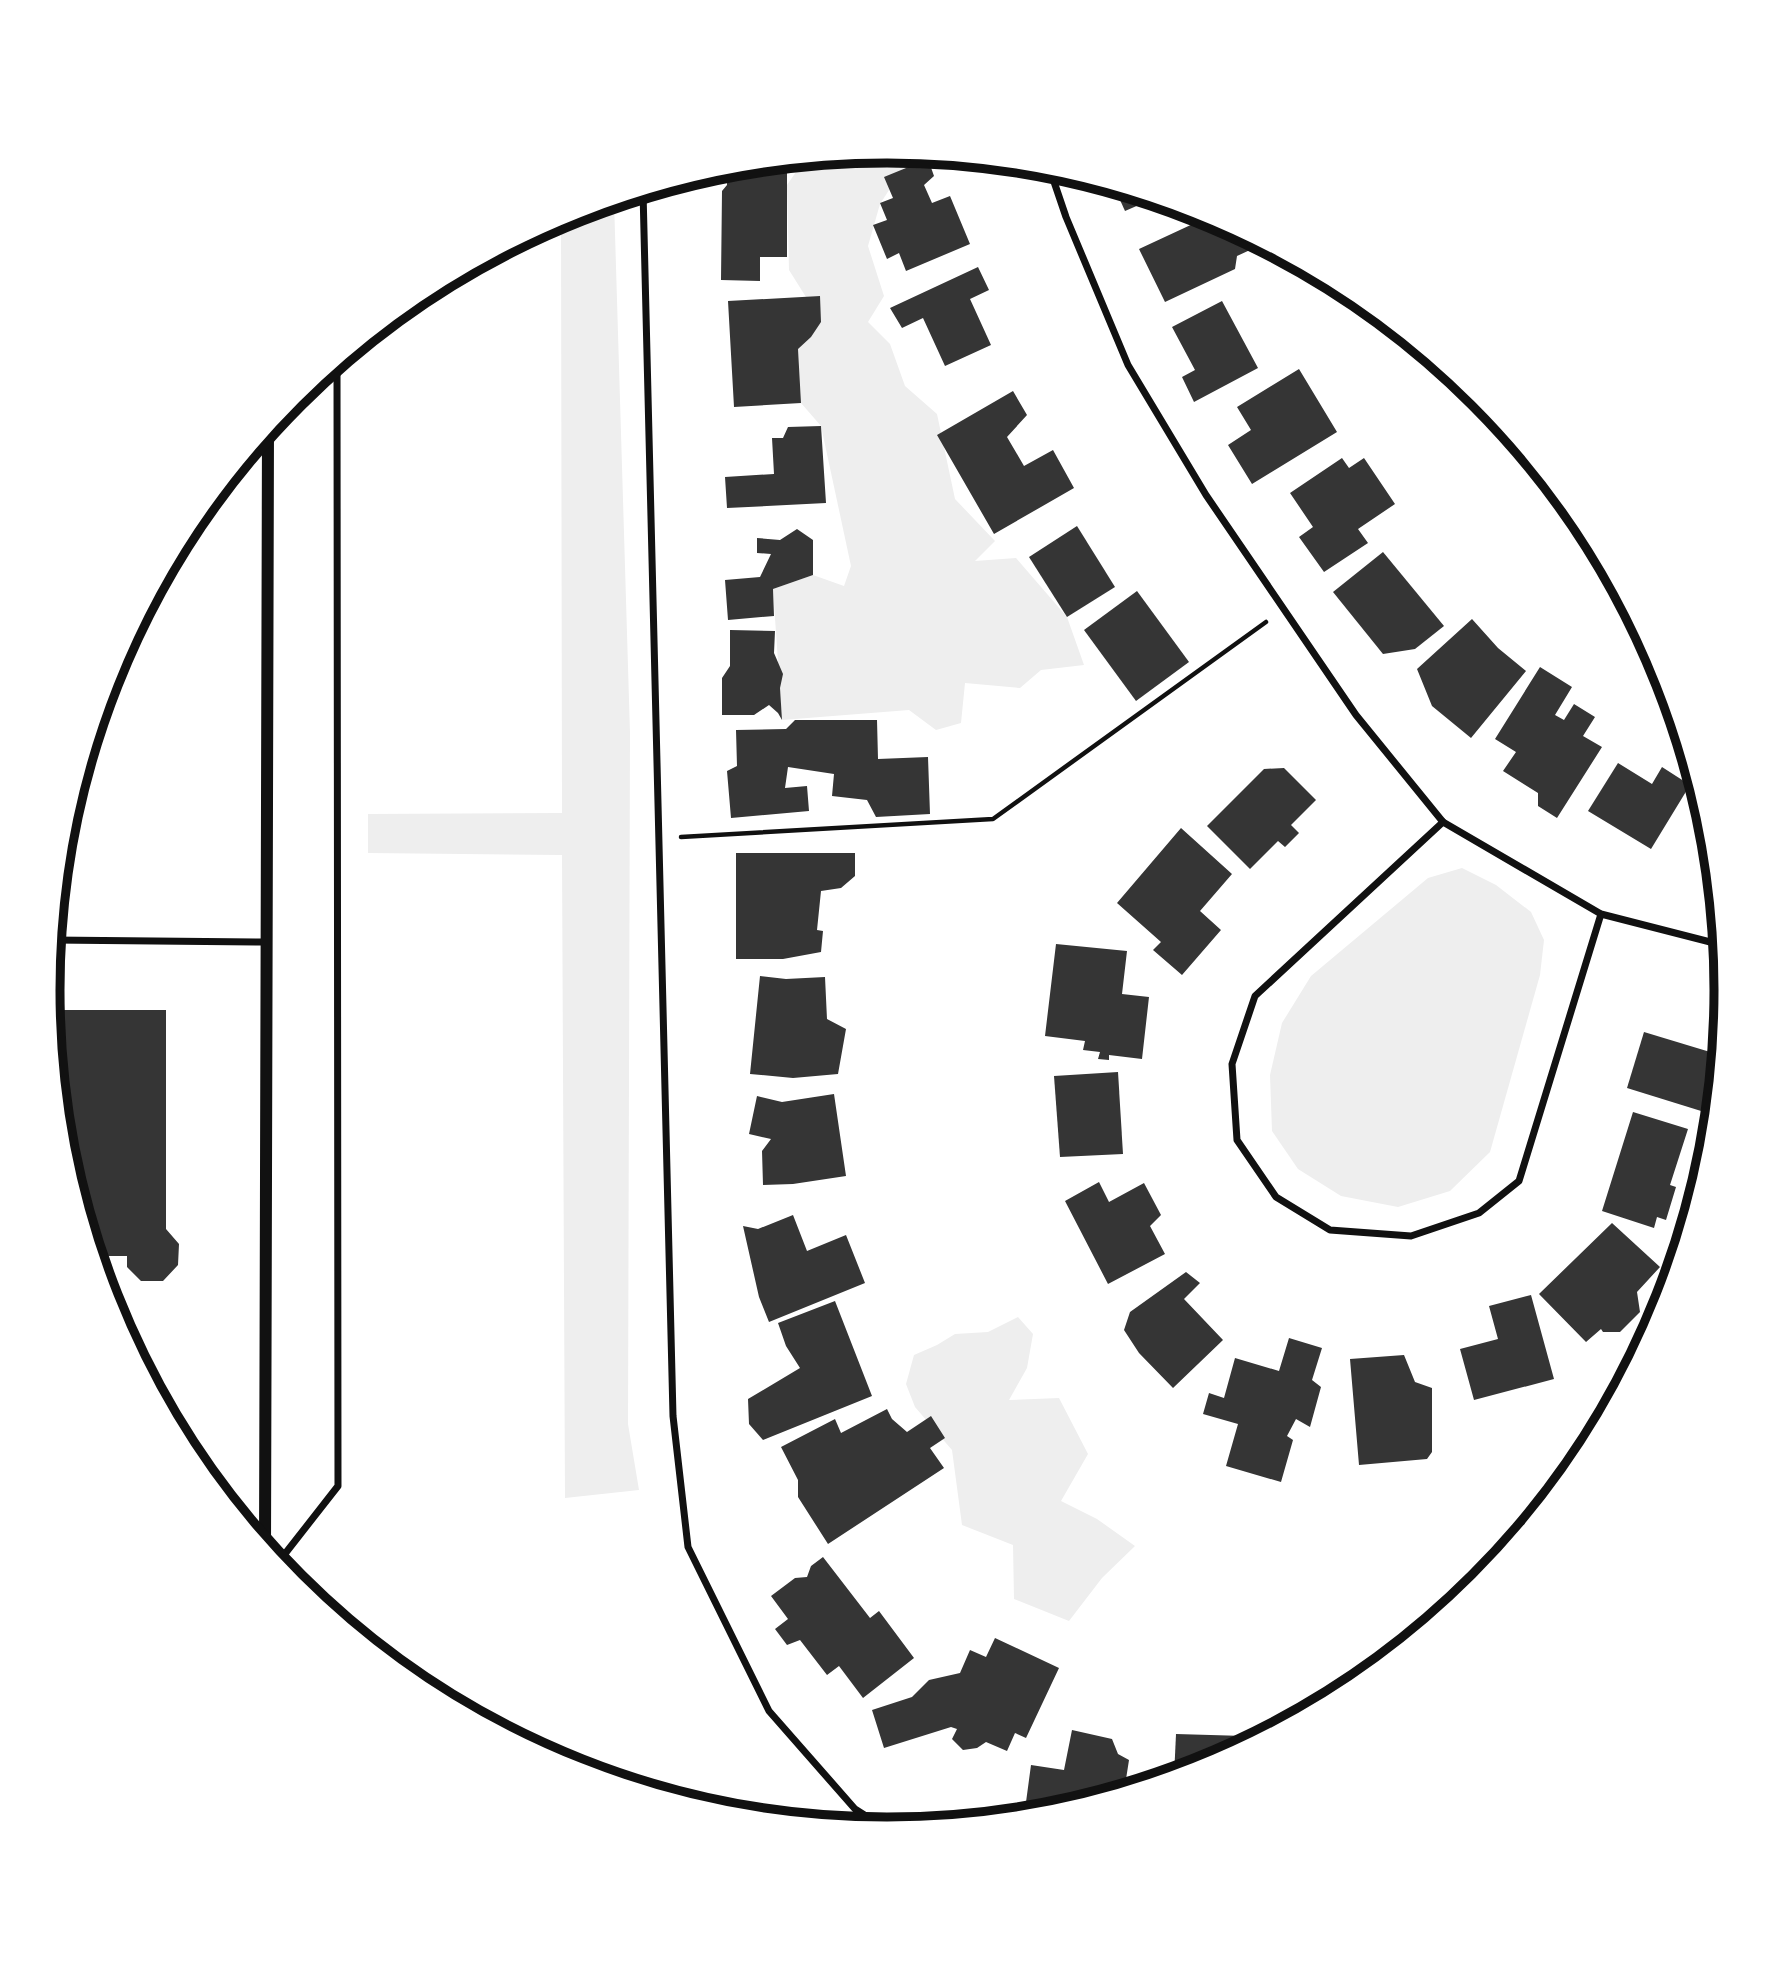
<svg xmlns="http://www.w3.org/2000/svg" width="1774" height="1981" font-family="Ubuntu,sans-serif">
  <rect width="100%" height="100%" fill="#fff"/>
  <g fill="#eee">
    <polygon points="887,151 921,154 902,170 880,204 868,246 884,296 868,322 890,344 905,386 937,414 955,499 995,541 975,561 1016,558 1067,617 1084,665 1041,670 1020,688 965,683 961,723 936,730 909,710 782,720 773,589 813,575 844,586 851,566 821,426 801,403 798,349 821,322 819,296 806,297 789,270 787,185 805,159"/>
    <polygon points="614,200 630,733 628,1424 639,1490 565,1498 562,855 368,853 368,814 562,813 561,217"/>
    <polygon points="1462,868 1496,885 1531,912 1544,940 1540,975 1490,1152 1450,1191 1398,1207 1341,1196 1298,1169 1272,1131 1270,1075 1282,1023 1311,976 1428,878"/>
    <polygon points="1018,1317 1033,1334 1027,1368 1009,1400 1059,1398 1088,1454 1061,1501 1097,1519 1135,1546 1102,1578 1069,1621 1014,1599 1013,1545 962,1525 952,1450 915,1407 906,1384 914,1355 937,1345 955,1334 988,1332"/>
  </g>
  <g fill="#353535">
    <polygon points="928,159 934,176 924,185 932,203 950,196 970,244 906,271 899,253 887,259 873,225 887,220 880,203 893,198 884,177"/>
    <polygon points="727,169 787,170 787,257 760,257 760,281 721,280 722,191 727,185"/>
    <polygon points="1122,188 1155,198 1125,211 1116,191"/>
    <polygon points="1210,216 1263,244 1237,256 1235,269 1165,302 1139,249"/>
    <polygon points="978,267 989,290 970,299 991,345 945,366 923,318 902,328 890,308"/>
    <polygon points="820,296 821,322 811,337 798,349 801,403 734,407 728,301"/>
    <polygon points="1222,301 1258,368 1194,402 1182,377 1195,370 1172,327"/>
    <polygon points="1299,369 1337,432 1252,484 1228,445 1251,430 1237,407"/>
    <polygon points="1013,391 1027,415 1007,437 1024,466 1053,450 1074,488 994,534 937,435"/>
    <polygon points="821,426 826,503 727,508 725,477 774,474 772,438 783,438 788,427"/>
    <polygon points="1342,458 1349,468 1364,458 1395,504 1358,529 1368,543 1324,572 1299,537 1313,527 1290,493"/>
    <polygon points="1077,526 1115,587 1067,617 1029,557"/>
    <polygon points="797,529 813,540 813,575 773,589 774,616 728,620 725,580 760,577 771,554 757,553 757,538 780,540"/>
    <polygon points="1383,552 1444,626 1415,649 1383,654 1333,592"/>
    <polygon points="1137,591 1189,662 1136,701 1084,630"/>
    <polygon points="1472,619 1498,648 1526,671 1471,738 1432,706 1417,669"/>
    <polygon points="730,630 775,631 774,653 783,674 780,688 782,720 778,713 769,705 754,715 722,715 722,678 730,666"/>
    <polygon points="1540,667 1572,687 1555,715 1564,720 1574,704 1595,717 1583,736 1602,747 1557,818 1538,806 1538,793 1503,771 1516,752 1495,739"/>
    <polygon points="795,720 877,720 878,759 928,757 930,814 876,817 867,800 832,796 834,774 788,767 785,788 807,786 809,811 731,818 727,771 737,766 736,730 786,729"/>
    <polygon points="1618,763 1652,784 1662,767 1690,785 1651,849 1588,811"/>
    <polygon points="1284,768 1316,800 1291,825 1299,833 1285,847 1278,841 1250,869 1207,826 1264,769"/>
    <polygon points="1181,828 1232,874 1200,911 1221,930 1182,975 1153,950 1161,942 1117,903"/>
    <polygon points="1711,836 1712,836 1715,873 1703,871"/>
    <polygon points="736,853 855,853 855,876 841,888 821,891 817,930 823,931 821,952 783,959 736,959"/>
    <polygon points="1056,944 1127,951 1122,994 1149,997 1142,1059 1109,1055 1109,1060 1098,1059 1100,1052 1083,1050 1085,1041 1045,1036"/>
    <polygon points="760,976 786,979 825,977 827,1019 846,1029 838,1074 793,1078 750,1074"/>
    <polygon points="49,1010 166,1010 166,1229 179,1244 178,1265 163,1281 141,1281 127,1267 127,1256 94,1256 63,1154"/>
    <polygon points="1644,1032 1720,1055 1714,1115 1627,1088"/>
    <polygon points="1118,1072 1123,1154 1060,1157 1054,1076"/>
    <polygon points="834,1094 846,1176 793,1184 763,1185 762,1151 771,1139 749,1134 757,1096 782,1102"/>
    <polygon points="1633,1112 1688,1129 1670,1185 1676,1187 1666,1220 1657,1217 1654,1228 1602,1211"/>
    <polygon points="1099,1182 1109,1202 1144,1183 1161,1215 1150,1226 1165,1254 1108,1284 1065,1201"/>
    <polygon points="793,1215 807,1251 846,1235 865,1283 769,1322 759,1297 743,1226 758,1229"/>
    <polygon points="1612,1223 1660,1267 1637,1292 1640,1312 1620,1332 1603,1332 1601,1329 1586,1342 1539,1294"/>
    <polygon points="1186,1272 1200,1283 1184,1299 1223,1340 1173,1388 1139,1353 1124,1330 1130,1312"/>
    <polygon points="1531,1295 1554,1379 1474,1400 1460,1349 1498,1339 1489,1306"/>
    <polygon points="835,1301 872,1396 763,1440 749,1424 748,1399 800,1368 786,1346 778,1323"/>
    <polygon points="1289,1338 1322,1348 1312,1380 1321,1387 1310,1427 1296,1419 1287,1436 1293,1440 1281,1482 1226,1466 1238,1424 1203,1414 1209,1393 1224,1398 1235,1358 1279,1371"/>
    <polygon points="1404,1355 1415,1382 1432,1388 1432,1452 1427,1459 1359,1465 1350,1359"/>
    <polygon points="887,1409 892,1419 907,1432 931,1416 945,1438 930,1448 944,1468 828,1544 798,1497 798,1480 781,1447 835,1419 841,1433"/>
    <polygon points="823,1557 870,1618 879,1611 914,1658 863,1698 839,1666 827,1675 800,1640 787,1645 775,1629 788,1619 771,1596 795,1578 807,1577 811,1566"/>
    <polygon points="995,1638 1059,1668 1026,1738 1015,1733 1007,1751 986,1742 977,1748 963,1750 952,1739 957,1729 951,1727 884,1748 872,1710 912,1697 929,1680 960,1673 970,1650 986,1657"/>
    <polygon points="1072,1730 1112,1739 1118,1754 1129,1760 1124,1792 1050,1814 1024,1817 1031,1765 1064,1770"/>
    <polygon points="1176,1734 1245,1736 1245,1747 1208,1766 1174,1777"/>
  </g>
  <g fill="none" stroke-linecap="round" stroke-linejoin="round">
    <polyline stroke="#111" stroke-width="4.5" points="681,837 993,819 1266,622"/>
    <g stroke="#111" stroke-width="7">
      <polyline points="1049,167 1066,217 1128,365 1206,495 1356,715 1443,822 1601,914 1722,945"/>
      <polyline points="643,191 673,1416 688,1547 769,1711 855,1809 888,1830"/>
      <polyline points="1443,822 1255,996 1232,1064 1237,1140 1276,1197 1330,1230 1411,1236 1479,1213 1519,1181 1601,914"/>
      <polyline points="52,940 267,942"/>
      <polyline points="277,1564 338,1486 337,361"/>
    </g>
    <polyline stroke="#111" stroke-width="12" points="265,1550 268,428"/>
  </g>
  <path d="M0 0H1774V1981H0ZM60 990a827 827 0 1 1 1654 0a827 827 0 1 1-1654 0Z" fill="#fff" fill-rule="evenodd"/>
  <path fill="none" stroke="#111" stroke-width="9" d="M60 990a827 827 0 1 1 1654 0a827 827 0 1 1-1654 0Z"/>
</svg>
